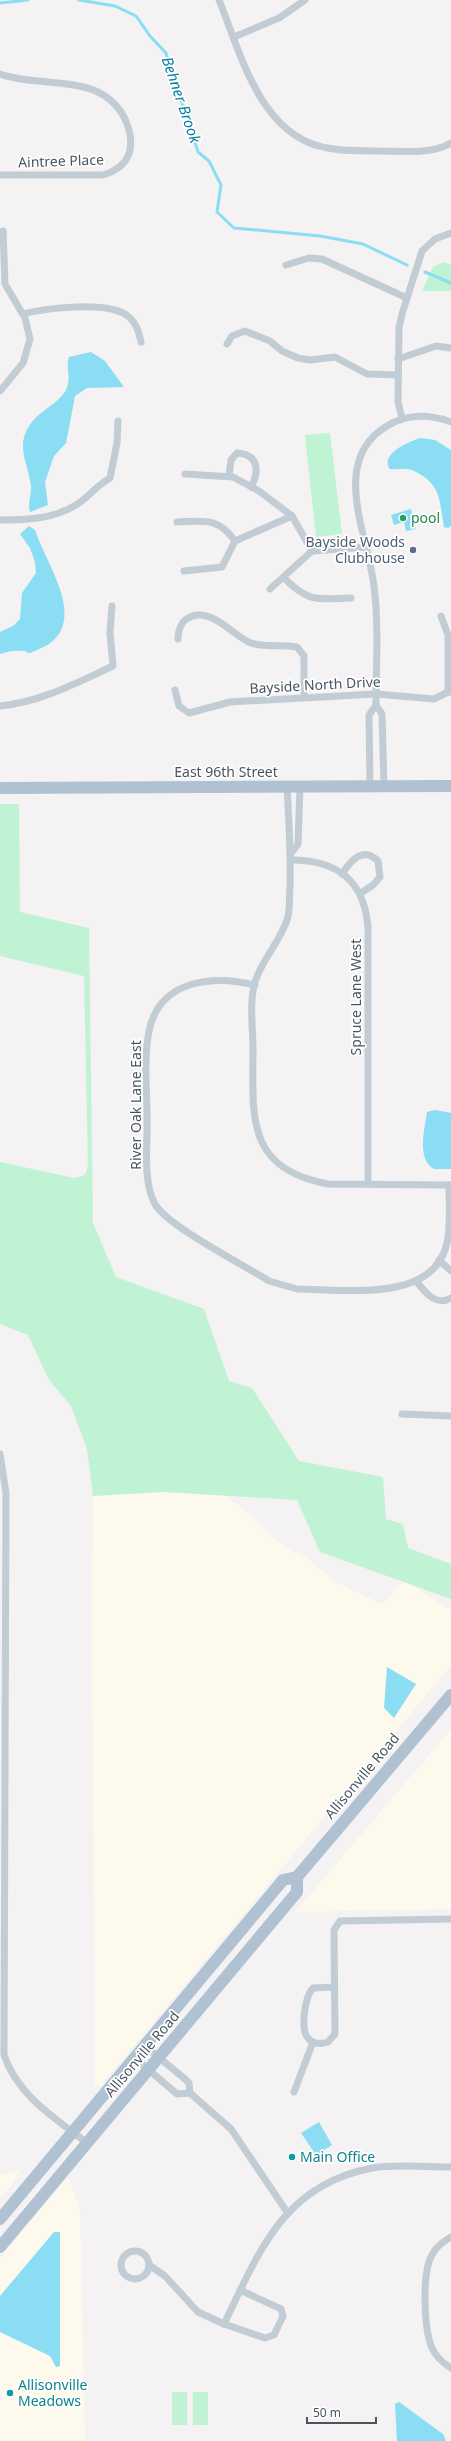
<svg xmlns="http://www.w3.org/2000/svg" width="451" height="2441" font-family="'Noto Sans',sans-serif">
  <rect width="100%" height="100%" fill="#f4f2f2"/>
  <g fill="#fef9ed">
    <polygon points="163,1492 223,1494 245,1510 277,1542 308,1559 337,1583 382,1604 404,1580 451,1610 451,1665 101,2085 95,2086 92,1631 93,1496"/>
    <polygon points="451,1729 451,1909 295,1912"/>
    <polygon points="21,2169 13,2183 0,2198 0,2175"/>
    <polygon points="68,2177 80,2209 85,2441 0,2441 0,2258"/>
  </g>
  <g fill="#bff3d3">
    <polygon points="444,262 451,265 451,291 422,291 433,267"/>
    <polygon points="330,433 342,534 316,537 305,435"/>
    <polygon points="0,804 19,804 20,912 89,928 93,1223 116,1277 204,1309 229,1381 252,1388 299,1461 383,1477 386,1519 403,1524 408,1548 451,1564 451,1599 320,1552 297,1500 163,1492 93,1496 87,1449 71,1406 49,1380 28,1335 0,1324 0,1162 74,1178 85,1175 88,1165 84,976 0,956"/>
    <rect x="172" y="2392" width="15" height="33"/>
    <rect x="193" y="2392" width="15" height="33"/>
  </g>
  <g fill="#8addf3">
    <path d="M91 352 105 361 124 387 87 388 75 396 66 443 54 456 45 482 48 505 30 512C27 503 32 494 31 486 28 462 14 445 32 422 41 410 58 404 66 390 72 378 65 367 69 357Z"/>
    <path d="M421 438 435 440 451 450V526L448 528 444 527C439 499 442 484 412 470 408 468 396 470 390 469L388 466C384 452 410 441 421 438Z"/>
    <polygon points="411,509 416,529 406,531 404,522 394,525 391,515"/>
    <path d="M29 526 35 530C45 562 87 618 49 644 46 646 31 653 30 653 28 654 26 651 24 651 16 650 8 651 0 654V632L13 626 20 619 22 593 36 573 35 562 30 548 20 534Z"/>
    <path d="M435 1110 451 1113V1169H434C416 1159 425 1128 427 1112Z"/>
    <polygon points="387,1667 416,1684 394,1718 384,1708"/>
    <polygon points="319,2122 332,2145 316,2155 301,2133"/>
    <polygon points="54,2232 60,2232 60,2366 56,2367 50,2356 0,2332 0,2296"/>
    <polygon points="399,2402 443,2434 446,2441 397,2441 395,2404"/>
  </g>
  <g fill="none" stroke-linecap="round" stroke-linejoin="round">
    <g stroke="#8addf3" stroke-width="3">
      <polyline points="79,0 115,6 136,16 150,36 166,53 198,152 209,161 221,185 217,212 234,228 320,236 363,244 407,265"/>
      <polyline points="0,3 28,0"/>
      <polyline points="425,272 451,283"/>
    </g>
    <g stroke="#c2ccd4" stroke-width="7">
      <path d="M219 0C240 52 259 130 319 146 339 152 359 150 379 151 402 151 430 155 451 143"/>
      <polyline points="234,37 279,18 305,0"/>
      <path d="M0 74C41 89 99 71 124 117 129 127 132 139 130 150 127 164 116 171 103 175H0"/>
      <polyline points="286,265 309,258 322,259 407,298"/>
      <path d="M23 314C47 308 110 300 129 317 137 324 139 333 141 342"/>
      <polyline points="227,344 232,336 245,331 270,341 282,351 298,358 310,360 335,357 367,374 398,375"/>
      <polyline points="398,359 436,346 451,348"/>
      <polyline points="0,391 23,363 30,339 25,318 5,284 3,231"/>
      <polyline points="402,418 398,402 399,328 402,314 422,251 435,239 451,233"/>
      <polyline points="185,474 233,477 259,491 292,516 312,551"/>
      <path d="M229 476 231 460 237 453C258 454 260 471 251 487"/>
      <path d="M0 520C25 520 54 519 76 505 88 498 96 486 110 478L117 443 118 421"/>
      <path d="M177 522C204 521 218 517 235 541"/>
      <polyline points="312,551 368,547"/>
      <polyline points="184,571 222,567 235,541 292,516"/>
      <path d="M284 578C309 603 317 599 351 598"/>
      <polyline points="270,589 312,551"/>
      <polyline points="441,616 448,635 448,692"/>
      <path d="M178 639C178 631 181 622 188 618 210 605 233 636 251 643 265 648 282 644 297 647L304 656V697"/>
      <polyline points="175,690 179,706 189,713 230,702 376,694 434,699 448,692 451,692"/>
      <path d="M0 706C41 702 76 683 113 666L110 633 112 606"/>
      <polyline points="370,786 369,715 376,705"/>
      <path d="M384 786 382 714 376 705C376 666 379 625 374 586 368 535 329 460 387 426 408 413 429 414 451 422"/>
      <path d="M287 787C289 821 291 854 290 887 289 897 290 908 288 917 281 941 262 959 255 982 249 1003 253 1028 253 1049 253 1116 245 1169 328 1184L451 1185"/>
      <polyline points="291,853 298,844 300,787"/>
      <path d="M291 860C337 860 364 880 368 927V1184"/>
      <path d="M342 874C351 860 363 846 378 861L380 877 373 885 361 893"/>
      <path d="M255 985C215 975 162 979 150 1027 143 1055 147 1088 147 1117 148 1143 142 1180 155 1204 167 1226 244 1265 269 1281L297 1289C343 1289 434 1304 447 1243 451 1224 449 1204 449 1185"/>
      <polyline points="439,1260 451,1271"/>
      <path d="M416 1281C425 1292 436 1307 451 1298"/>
      <polyline points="402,1414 451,1416"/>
      <path d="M0 1454 6 1493 4 2055C18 2096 54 2117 87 2143"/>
      <path d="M334 1987 313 1988C305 1996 300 2029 308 2038 313 2045 321 2044 328 2042L335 2034 334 1930 340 1921 451 1919"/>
      <polyline points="145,2046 185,2079 189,2083 190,2093"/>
      <polyline points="135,2058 177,2094 190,2093 231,2129 287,2212"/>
      <polyline points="294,2092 313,2042"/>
      <path d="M451 2237C444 2241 437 2246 433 2253 421 2272 424 2329 432 2348 436 2357 443 2363 451 2368"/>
      <circle cx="135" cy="2265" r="14"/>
      <polyline points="149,2265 165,2276 198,2312 224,2324 265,2338 274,2335 283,2316 281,2309 240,2290"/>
      <path d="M224 2324C259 2252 283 2185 372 2168 397 2164 425 2167 451 2167"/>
    </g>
    <g stroke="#b0c1d2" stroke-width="12">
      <polyline points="0,788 451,786"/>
      <polyline points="0,2219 283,1880 297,1877 451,1695"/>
      <polyline points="0,2247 297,1892 297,1877"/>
    </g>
  </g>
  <circle fill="#2e9e5b" stroke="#fff" stroke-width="1.5" cx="403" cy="518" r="4"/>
  <circle fill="#5c6f8a" stroke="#fff" stroke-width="1.5" cx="413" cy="550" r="4"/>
  <g fill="#0f9aa8" stroke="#fff" stroke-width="1.5">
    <circle cx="292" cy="2157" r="4"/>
    <circle cx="10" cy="2393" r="4"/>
  </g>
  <g text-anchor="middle" stroke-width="3.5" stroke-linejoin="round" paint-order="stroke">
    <g font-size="14" fill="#485561" stroke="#fff">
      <text transform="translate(61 161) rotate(-2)" y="5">Aintree Place</text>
      <text transform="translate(315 685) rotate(-3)" y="5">Bayside North Drive</text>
      <text x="226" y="777">East 96th Street</text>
      <text transform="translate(356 997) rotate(-90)" y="5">Spruce Lane West</text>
      <text transform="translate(136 1105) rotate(-90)" y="5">River Oak Lane East</text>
      <text transform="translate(362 1776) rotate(-50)" y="5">Allisonville Road</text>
      <text transform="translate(142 2054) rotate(-50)" y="5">Allisonville Road</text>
    </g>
    <g font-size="14" fill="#27864d" stroke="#fff" text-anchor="start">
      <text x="411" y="523">pool</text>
    </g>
    <g font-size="14" fill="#4e5e75" stroke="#fff" text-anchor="end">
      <text x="405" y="547">Bayside Woods<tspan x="405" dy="16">Clubhouse</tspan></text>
    </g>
    <g font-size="14" fill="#0d838f" stroke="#fff" text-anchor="start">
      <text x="300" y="2162">Main Office</text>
      <text x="18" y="2390">Allisonville<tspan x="18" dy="16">Meadows</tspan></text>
    </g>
    <g font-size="15" font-style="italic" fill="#0480a2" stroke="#fff">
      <text transform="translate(181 100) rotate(71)" y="5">Behner Brook</text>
    </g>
  </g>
  <path d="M307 2417v6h69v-6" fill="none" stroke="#485561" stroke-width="2"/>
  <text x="313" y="2417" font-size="12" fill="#485561" stroke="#ffffff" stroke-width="3" paint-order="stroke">50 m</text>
</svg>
